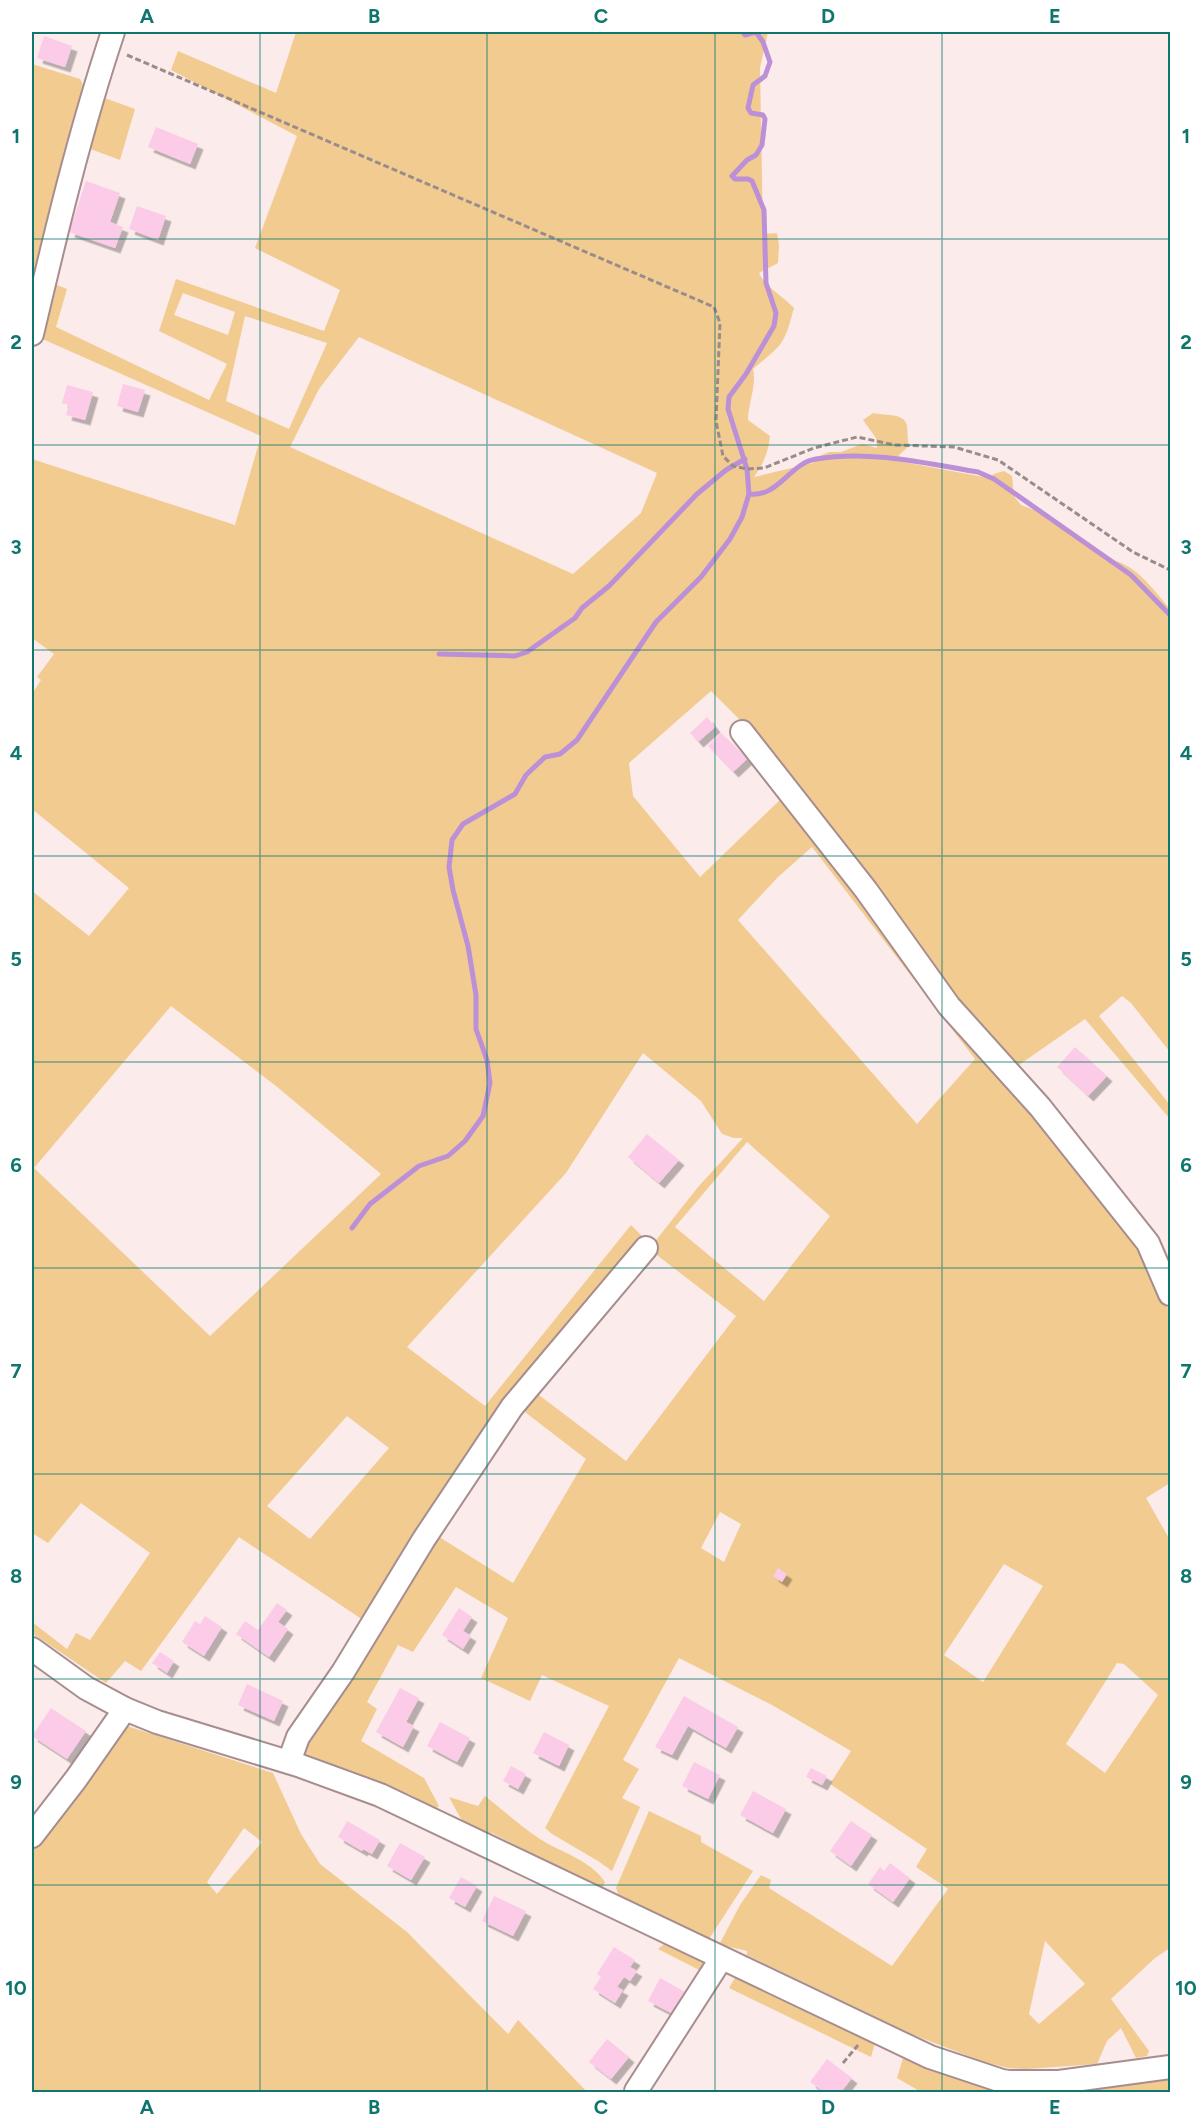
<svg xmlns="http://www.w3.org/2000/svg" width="1202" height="2124" font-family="Figtree,sans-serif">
  <defs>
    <filter id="shadow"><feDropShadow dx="5.5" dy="5.5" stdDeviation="0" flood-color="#0004"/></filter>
  </defs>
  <rect width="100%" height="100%" fill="#fcebeb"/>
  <g fill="#f2cb91" fill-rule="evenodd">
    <path d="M296 32H768L760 68 763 234 777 233 779 245 778 263 759 273C766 288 782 295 794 308 790 321 787 339 776 349 769 356 761 362 753 369 757 385 748 403 748 420L770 436C768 453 764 463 754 477L813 463 817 457 829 452H841L862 444 877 448 876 438 863 420 873 413C883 416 905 412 907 426 908 433 907 439 909 446L899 455 898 461 989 478 994 474 1004 471 1012 476 1014 496 1021 505 1045 514 1048 520 1116 561C1139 568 1155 592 1170 609V1052L1131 1003 1122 996 1099 1016 1170 1105V1119L1085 1019 1016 1067 943 983 744 724 711 691 629 763 633 796 700 877 784 796 1137 1247C1150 1269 1163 1291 1170 1315V1483L1146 1498 1170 1540V1948L1155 1958 1111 1999 1149 2051 1147 2056 1136 2058 1121 2028 1107 2041 1097 2064 1026 2069 1008 2068 984 2062 911 2034 747 1955V1951C737 1948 729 1948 720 1943L740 1905 761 1875 771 1880 769 1888 892 1966 948 1889 916 1867 927 1849 830 1784 851 1751 772 1705 679 1658 623 1760 639 1769 622 1798 640 1807 612 1871 598 1861 552 1834 545 1828 609 1706 542 1675 530 1701 481 1678 508 1618 456 1587 413 1652 398 1645 367 1702 377 1709 361 1741 424 1778 439 1806 435 1809 411 1795 304 1753 309 1741 436 1535 513 1583 586 1459 521 1409 535 1392 626 1461 736 1316 653 1252V1244L698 1187 743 1138H734L722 1134 701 1101 643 1053 566 1173 407 1347 485 1406 631 1225 644 1238 363 1620 239 1537 141 1671 125 1661 106 1683 32 1633V1622L67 1649 76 1633 90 1640 150 1553 81 1503 48 1543 32 1533V891L89 936 129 888 32 809V694L41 680 37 677 54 654 32 638V459L235 525 261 436 38 337 52 283 67 289 56 327 209 400 227 364 159 331 176 279 324 331 340 290 255 248 297 136 171 70 178 51 276 93ZM183 293 235 312 228 335 174 315ZM245 316 327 343 289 429 226 401ZM359 337 657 473 641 513 573 574 290 447 319 389ZM812 847 975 1059 917 1124 738 920 778 877ZM171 1006 276 1086 381 1174 210 1336 34 1168ZM747 1142 830 1216 764 1301 675 1227ZM347 1416 389 1448 310 1539 267 1506ZM720 1512 741 1524 724 1562 701 1548ZM1004 1564 1043 1586 983 1682 944 1655ZM1117 1663 1124 1664 1158 1695 1105 1773 1066 1744ZM1045 1941 1085 1984 1039 2024 1029 2014Z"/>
    <polygon points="32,64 80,79 85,88 35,271 32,272"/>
    <polygon points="99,96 135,109 120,160 85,147"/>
    <path d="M127 1726 273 1773 301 1834 320 1864 407 1932 508 2034 518 2020 587 2092H32V1845L120 1728ZM244 1828 262 1842 217 1894 207 1882Z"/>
    <path d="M485 1796C503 1810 520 1826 540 1839 562 1853 589 1859 605 1882L603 1887 596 1886 492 1833C462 1829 463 1822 449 1797L478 1806Z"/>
    <polygon points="649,1811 701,1836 701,1842 753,1871 709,1939 619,1896 616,1888"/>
    <polygon points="664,1944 703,1963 707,1974 658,1949"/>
    <polygon points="736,1976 875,2043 871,2057 729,1988"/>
    <polygon points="903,2058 917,2061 996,2092 921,2092 897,2078"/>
    <polygon points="1170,2079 1170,2090 1152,2092 1081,2092"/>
  </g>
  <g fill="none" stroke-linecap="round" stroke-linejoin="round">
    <g stroke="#bb90d7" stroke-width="5">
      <path d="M743 32 745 35 756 32 763 42 770 62 765 76 753 85 748 108 751 113 763 115 765 119 762 145 756 155 747 160 732 176 735 179H748L752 181 764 210 766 283 776 313 774 326 746 374 729 397 728 409 747 469 749 494C778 498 790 463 816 459 870 450 925 463 978 472L994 479 1131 575 1170 615"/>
      <polyline points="439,654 515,656 527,652 575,618 582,608 609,586 697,494 726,470 745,459"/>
      <polyline points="352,1228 370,1204 419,1166 448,1156 465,1141 483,1116 490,1083 487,1060 476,1029 476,995 468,946 453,890 449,867 452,840 463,824 515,794 526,775 545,757 560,754 577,740 656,622 701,577 730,539 742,517 749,494"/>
    </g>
  </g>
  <g fill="#fccbe7" filter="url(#shadow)">
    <polygon points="44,36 72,46 65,67 37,58"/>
    <polygon points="156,127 198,144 190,164 148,147"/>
    <polygon points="86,181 120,193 110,222 123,227 115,248 69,232"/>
    <polygon points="137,206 166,216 158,240 129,229"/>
    <polygon points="123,384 145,390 138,412 117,406"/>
    <polygon points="67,385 93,392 85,420 66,415 69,405 62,403"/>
    <polygon points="707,717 715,727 698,742 690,733"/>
    <polygon points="721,733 747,759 733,772 708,746"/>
    <polygon points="1075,1047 1107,1076 1088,1096 1057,1067"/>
    <polygon points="647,1134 679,1160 659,1183 628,1157"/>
    <polygon points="778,1568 787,1574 782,1582 773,1576"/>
    <polygon points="277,1603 287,1610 278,1622 288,1629 269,1657 236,1634 245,1621 258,1630"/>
    <polygon points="459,1608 472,1617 463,1631 471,1636 463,1649 442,1635"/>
    <polygon points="205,1616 222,1627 204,1656 182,1642 195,1621 200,1624"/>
    <polygon points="160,1652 174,1661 167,1673 152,1663"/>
    <polygon points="247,1684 283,1701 274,1721 238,1705"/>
    <polygon points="400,1688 419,1698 406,1722 414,1726 403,1747 376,1732"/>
    <polygon points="684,1696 738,1727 726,1748 688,1726 672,1755 655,1747"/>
    <polygon points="51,1708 86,1731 67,1759 32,1736"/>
    <polygon points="440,1722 470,1738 457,1762 427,1746"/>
    <polygon points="544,1732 569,1745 559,1766 533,1753"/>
    <polygon points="694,1762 720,1775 708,1799 682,1786"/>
    <polygon points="511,1766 526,1774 518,1789 503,1781"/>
    <polygon points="811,1768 827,1776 822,1785 806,1777"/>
    <polygon points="753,1791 786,1809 773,1833 740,1815"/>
    <polygon points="347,1821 380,1840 372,1854 363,1849 362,1851 338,1837"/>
    <polygon points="851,1821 872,1835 851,1866 830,1851"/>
    <polygon points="400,1843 425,1857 411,1880 387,1866"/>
    <polygon points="890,1863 910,1878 893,1902 868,1884 880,1867 884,1871"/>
    <polygon points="461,1877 477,1886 465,1907 449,1898"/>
    <polygon points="494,1896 526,1911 513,1936 482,1921"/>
    <polygon points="614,1947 635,1960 630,1967 637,1971 630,1981 624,1977 617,1987 623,1990 615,2003 593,1989 601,1977 597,1974"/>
    <polygon points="660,1978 685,1992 673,2014 648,2001"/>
    <polygon points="607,2039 629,2057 611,2079 589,2062"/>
    <polygon points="827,2059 852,2078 841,2092 824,2092 810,2082"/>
  </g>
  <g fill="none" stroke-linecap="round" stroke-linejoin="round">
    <defs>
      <g id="minor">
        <path d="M32 334C56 232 80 131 113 32"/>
        <polyline points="742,732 866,890 949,1006 1040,1107 1148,1243 1170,1294"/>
        <polyline points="32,1649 86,1688 125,1709 157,1722 298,1765 380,1795 930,2057 1002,2081 1009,2082 1059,2082 1170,2067"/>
        <polyline points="289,1762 298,1737 343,1672 424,1539 512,1407 646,1248"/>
        <polyline points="32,1836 76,1779 125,1709"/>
        <polyline points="636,2091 721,1959"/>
      </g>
    </defs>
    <use href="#minor" stroke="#a78d8e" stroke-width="26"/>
    <g stroke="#9a8c8c" stroke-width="3" stroke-dasharray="6 3" stroke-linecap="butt">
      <polyline points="127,55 714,307 720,323 716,421 723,456 733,466 747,469 764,468 814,448 857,437 895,445 954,447 998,460 1133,552 1170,570"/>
      <polyline points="843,2063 858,2045"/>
    </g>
    <use href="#minor" stroke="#fff" stroke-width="22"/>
  </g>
  <path fill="none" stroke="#0f766e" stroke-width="1.5" stroke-opacity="0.55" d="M260 32V2092M487 32V2092M715 32V2092M942 32V2092M32 239H1170M32 445H1170M32 650H1170M32 856H1170M32 1062H1170M32 1268H1170M32 1474H1170M32 1679H1170M32 1885H1170"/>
  <rect width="1202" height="2124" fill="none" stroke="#ffffff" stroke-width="66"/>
  <rect x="33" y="33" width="1136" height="2058" fill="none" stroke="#0f766e" stroke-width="2"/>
  <g font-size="20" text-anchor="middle" font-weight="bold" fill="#0f766e">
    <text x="147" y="23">A</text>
    <text x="374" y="23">B</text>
    <text x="601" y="23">C</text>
    <text x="828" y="23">D</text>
    <text x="1055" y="23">E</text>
    <text x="16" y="143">1</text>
    <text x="1186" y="143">1</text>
    <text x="16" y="349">2</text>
    <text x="1186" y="349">2</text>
    <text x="16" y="554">3</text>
    <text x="1186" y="554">3</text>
    <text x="16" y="760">4</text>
    <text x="1186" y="760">4</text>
    <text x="16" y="966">5</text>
    <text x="1186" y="966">5</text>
    <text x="16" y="1172">6</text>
    <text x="1186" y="1172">6</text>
    <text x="16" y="1378">7</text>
    <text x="1186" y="1378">7</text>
    <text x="16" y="1583">8</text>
    <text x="1186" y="1583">8</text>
    <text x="16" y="1789">9</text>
    <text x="1186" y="1789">9</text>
    <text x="16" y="1995">10</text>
    <text x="1186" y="1995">10</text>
    <text x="147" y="2114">A</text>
    <text x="374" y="2114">B</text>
    <text x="601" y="2114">C</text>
    <text x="828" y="2114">D</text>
    <text x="1055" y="2114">E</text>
  </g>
</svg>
